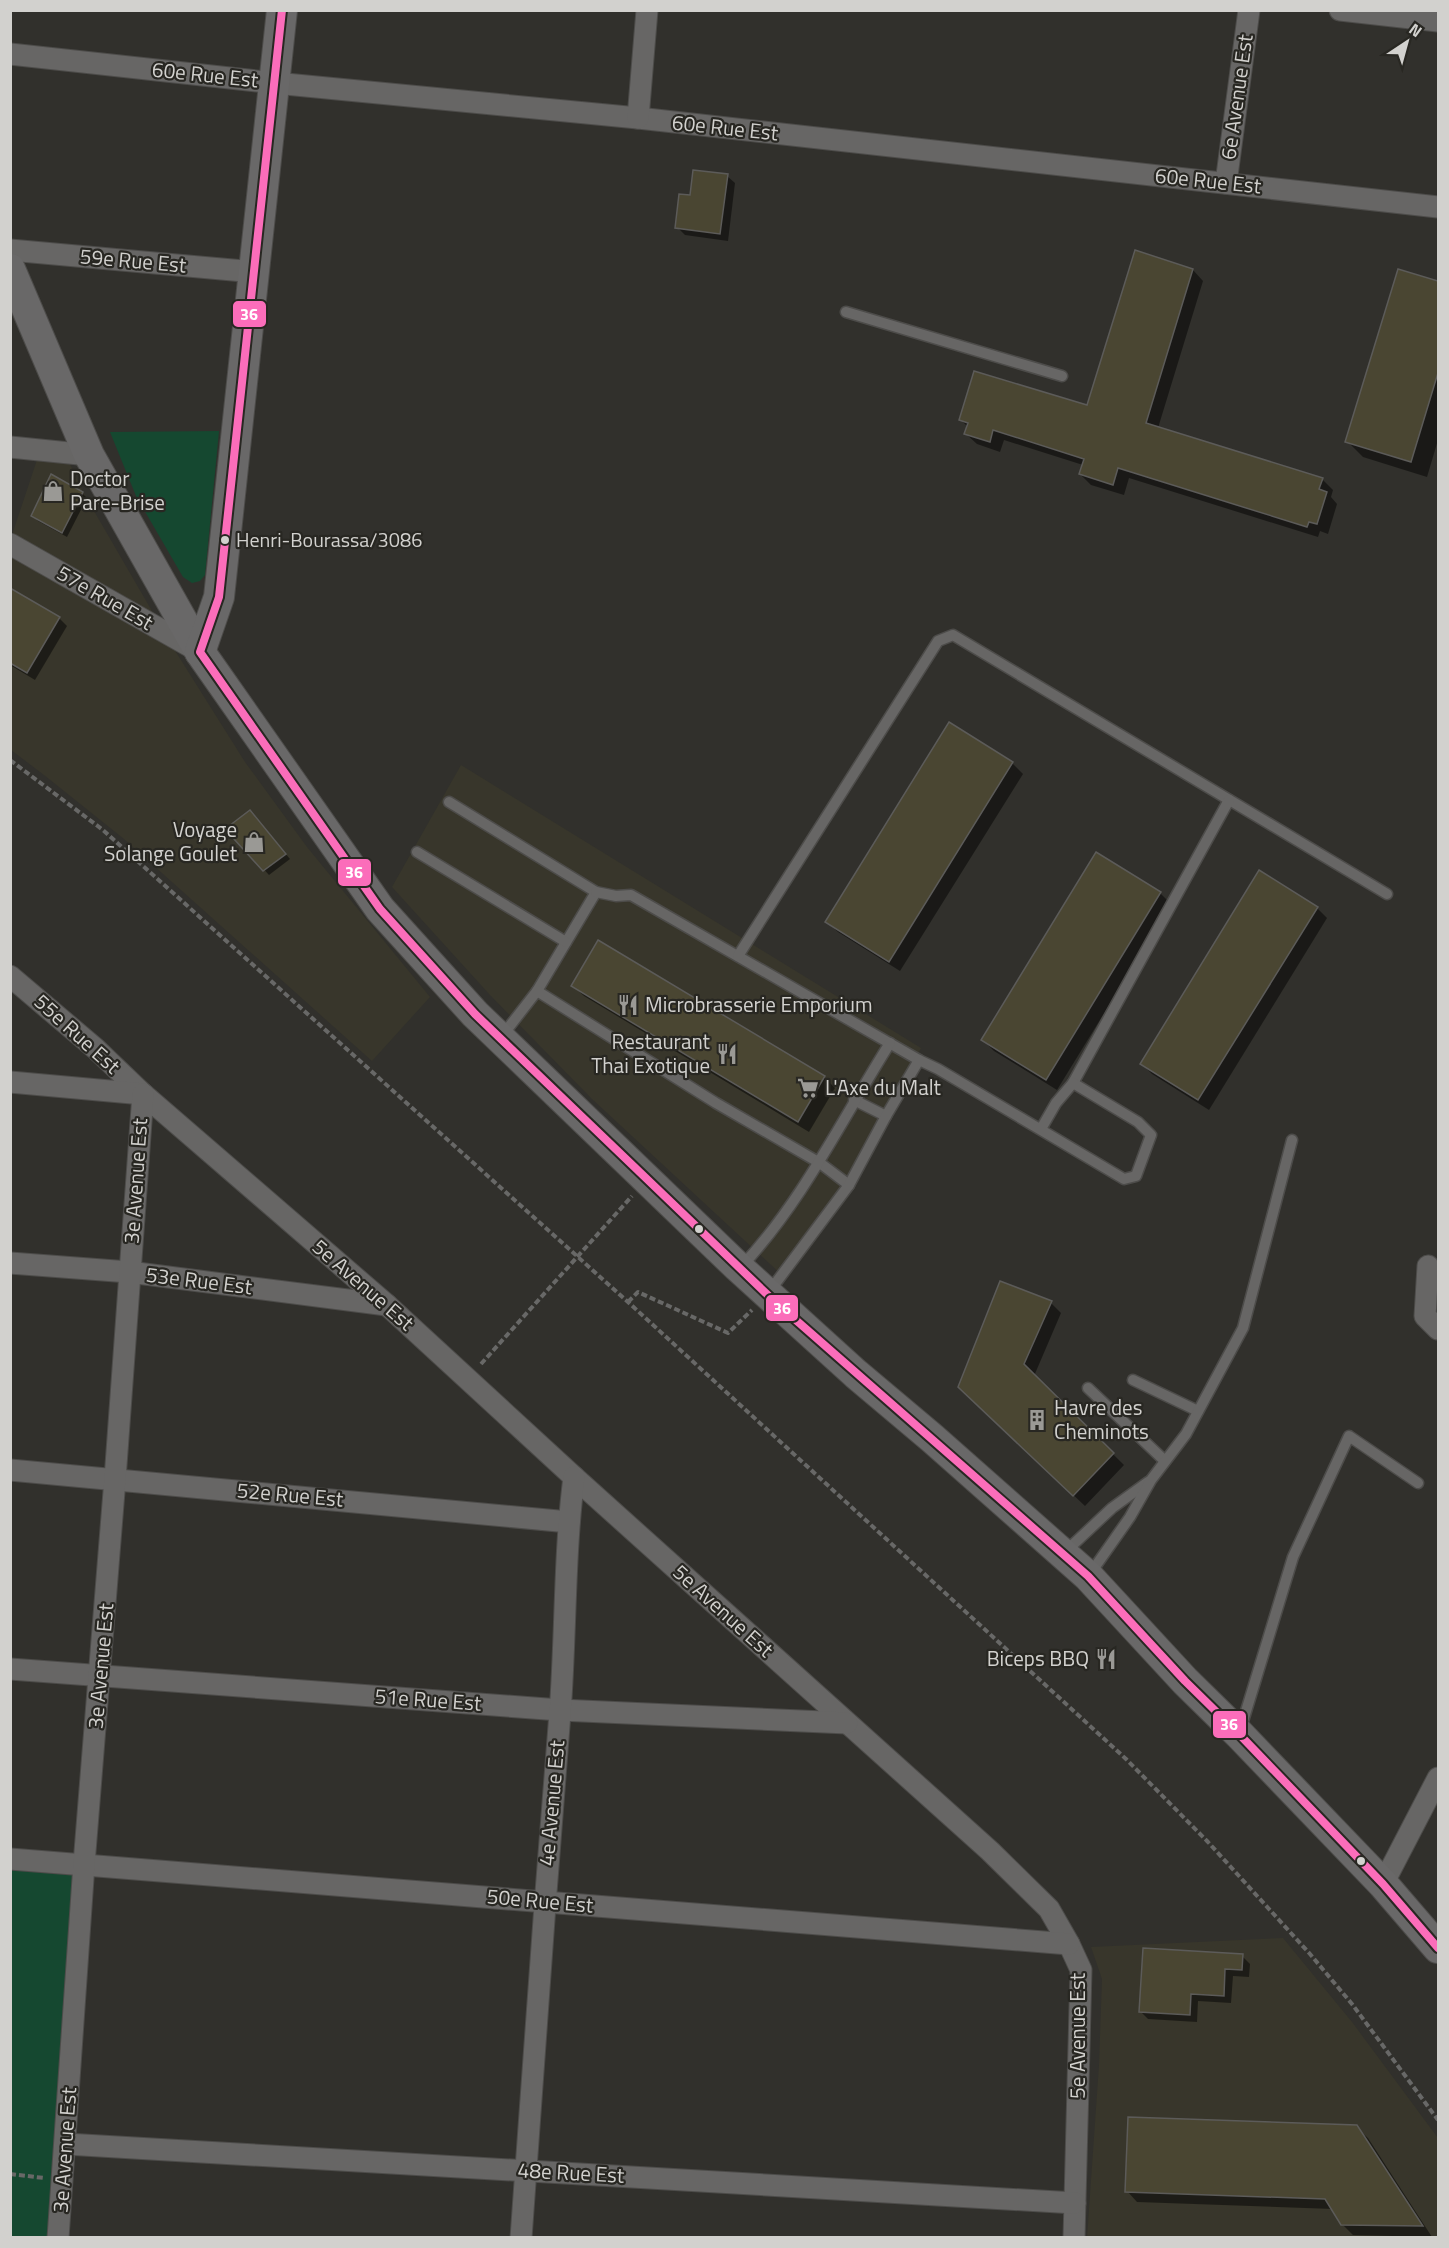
<svg xmlns="http://www.w3.org/2000/svg" width="1449" height="2248" font-family="'Titillium Web',sans-serif">
  <rect width="100%" height="100%" fill="#31302c"/>
  <g fill="#38362b">
    <polygon points="37,460 70,464 83,492 174,649 245,762 307,847 430,997 372,1061 124,839 44,775 11,750 11,538"/>
    <polygon points="461,765 921,1048 838,1208 784,1277 592,1099 490,995 392,887"/>
    <polygon points="1283,1938 1352,2022 1438,2138 1438,2237 1087,2238 1099,2065 1102,1979 1091,1947"/>
  </g>
  <g fill="#154830">
    <polygon points="219,431 205,575 200,581 192,583 183,577 136,496 110,432"/>
    <polygon points="10,1859 84,1864 58,2237 11,2237"/>
  </g>
  <g fill="#0007">
    <polygon points="727,176 735,183 728,241 685,235 677,227 692,197"/>
    <polygon points="1193,270 1203,281 1158,428 1322,479 1333,490 1331,497 1337,504 1328,534 1320,531 1318,537 1129,478 1124,495 1091,485 1080,474 1083,465 1004,440 1000,452 977,444 966,434 968,427 961,420 1088,407"/>
    <polygon points="1399,270 1438,282 1438,440 1427,477 1363,457 1347,441"/>
    <polygon points="82,493 87,498 67,537 38,521 33,516"/>
    <polygon points="10,589 59,618 67,626 35,680 10,665"/>
    <polygon points="1012,763 1023,774 900,971 838,932 827,922"/>
    <polygon points="255,817 290,859 269,875 228,830"/>
    <polygon points="1097,854 1160,893 1171,904 1057,1090 994,1051 983,1040"/>
    <polygon points="1317,908 1327,918 1209,1110 1152,1074 1142,1064"/>
    <polygon points="573,986 824,1077 835,1088 809,1132 584,996"/>
    <polygon points="1051,1303 1061,1313 1034,1376 1124,1465 1085,1506 971,1398"/>
    <polygon points="1242,1956 1250,1964 1249,1977 1233,1976 1231,2003 1198,2001 1197,2022 1148,2019 1140,2011"/>
    <polygon points="1356,2127 1368,2138 1432,2237 1353,2235 1342,2224 1333,2209 1137,2202 1127,2191"/>
  </g>
  <g fill="#4a4632" stroke="#5c5b59" stroke-width="1.5">
    <polygon points="693,170 728,174 720,234 675,228 679,194 690,195"/>
    <polygon points="1135,250 1193,269 1146,423 1323,478 1319,489 1327,492 1317,524 1309,522 1307,527 1118,468 1113,485 1079,474 1084,459 993,430 990,442 964,434 968,423 959,420 974,371 1087,405"/>
    <polygon points="1398,269 1438,281 1438,373 1411,462 1345,442"/>
    <polygon points="51,474 83,492 62,533 31,516"/>
    <polygon points="10,588 60,617 27,673 10,663"/>
    <polygon points="949,722 1013,762 889,962 825,922"/>
    <polygon points="250,810 286,854 263,871 225,829"/>
    <polygon points="1096,852 1161,892 1046,1080 981,1040"/>
    <polygon points="1259,870 1318,907 1198,1100 1140,1064"/>
    <polygon points="598,940 825,1076 798,1122 571,986"/>
    <polygon points="1000,1281 1052,1301 1024,1364 1114,1453 1073,1496 958,1387"/>
    <polygon points="1143,1948 1243,1954 1242,1970 1225,1969 1224,1996 1191,1994 1190,2015 1139,2012"/>
    <polygon points="1128,2117 1357,2125 1423,2226 1341,2225 1325,2199 1125,2192"/>
  </g>
  <g fill="none" stroke-linecap="round" stroke-linejoin="round">
    <defs>
      <g id="lane">
        <polyline points="846,312 1062,376"/>
        <polyline points="449,802 596,892 537,991"/>
        <polyline points="417,852 566,942"/>
        <polyline points="596,892 616,896 631,895 919,1060"/>
        <polyline points="738,956 938,641 953,635 1387,894"/>
        <polyline points="502,1036 537,991 716,1103 820,1163 849,1185"/>
        <polyline points="1073,1083 1229,800"/>
        <polyline points="854,1100 886,1116"/>
        <path d="M741 1267C803 1201 842 1119 890 1043"/>
        <polyline points="769,1292 849,1185 886,1116 919,1060 938,1069 1124,1179 1136,1176 1151,1135 1138,1122 1073,1083 1056,1103 1041,1129"/>
        <polyline points="1133,1380 1198,1411"/>
        <polyline points="1088,1388 1165,1461"/>
        <polyline points="1064,1553 1112,1508 1148,1482"/>
        <polyline points="1090,1574 1130,1517 1151,1480 1186,1434 1243,1328 1292,1140"/>
        <polyline points="1240,1731 1293,1557 1349,1436 1418,1483"/>
      </g>
      <g id="street">
        <polyline points="1340,10 1438,21"/>
        <polyline points="10,54 275,83 638,118 1438,207"/>
        <polyline points="638,118 647,10"/>
        <polyline points="1226,183 1249,10"/>
        <polyline points="10,250 255,272"/>
        <polyline points="10,447 89,455"/>
        <polyline points="10,544 200,652"/>
        <polyline points="10,976 96,1049 143,1094 387,1305 574,1477 990,1851 1049,1909 1069,1944 1081,1970 1074,2238"/>
        <polyline points="10,1082 143,1094"/>
        <polyline points="10,1263 129,1272 387,1305"/>
        <polyline points="1428,1266 1425,1316 1438,1329"/>
        <polyline points="10,1470 569,1522"/>
        <polyline points="10,1669 560,1710 847,1723"/>
        <polyline points="10,1859 1069,1944"/>
        <polyline points="1383,1884 1438,1778"/>
        <polyline points="66,2144 1075,2203"/>
        <polyline points="58,2238 84,1864 115,1479 143,1094"/>
        <path d="M521 2238C533 2062 546 1888 560 1713 566 1634 564 1555 574 1477"/>
      </g>
      <g id="secondary">
        <polyline points="10,269 89,455 200,652 380,909 475,1014 738,1267 856,1374 932,1438 1088,1576 1185,1681 1239,1734 1383,1884 1438,1948"/>
        <polyline points="200,652 219,597 282,10"/>
      </g>
    </defs>
    <use href="#lane" stroke="#4d4c4a" stroke-width="13"/>
    <use href="#street" stroke="#4d4c4a" stroke-width="23"/>
    <use href="#secondary" stroke="#4d4c4a" stroke-width="32"/>
    <g stroke="#686867" stroke-width="4" stroke-dasharray="6 3" stroke-linecap="butt">
      <polyline points="10,760 103,830 628,1302 1126,1759 1208,1842 1310,1954 1352,2004 1438,2120"/>
      <polyline points="628,1302 638,1292 728,1333 752,1310"/>
      <polyline points="481,1364 632,1196"/>
      <polyline points="10,2174 44,2178"/>
    </g>
    <use href="#lane" stroke="#676665" stroke-width="10"/>
    <use href="#street" stroke="#676665" stroke-width="21"/>
    <use href="#secondary" stroke="#696868" stroke-width="30"/>
    <defs>
      <polyline id="bus-1" points="282,10 219,597 200,652 380,909 475,1014 773,1300 1088,1576 1185,1681 1239,1734 1383,1884 1438,1948"/>
    </defs>
    <use href="#bus-1" stroke="#282722" stroke-width="12"/>
    <use href="#bus-1" stroke="#fb6dba" stroke-width="8"/>
  </g>
  <defs>
    <symbol id="shop-bare" viewBox="-9 -9 18 18"><path d="M-5-2.5h2.3a2.7 3.5 0 0 1 5.4 0H5L5.5 6h-11ZM-1.5-2.5h3a1.5 2.3 0 0 0-3 0Z" fill="#9a9995" stroke="#282722" stroke-width="2.5" paint-order="stroke"/></symbol>
    <symbol id="restaurant-bare" viewBox="-9 -9 18 18"><path d="M-5-6h1v4h1v-4h1v4h1v-4h1v5L-1.5 .5V6h-2V.5L-5-1ZM5-6V6H3V1.5H1.5Q1.5-4 5-6Z" fill="#9a9995" stroke="#282722" stroke-width="2.5" paint-order="stroke"/></symbol>
    <symbol id="supermarket-bare" viewBox="-9 -9 18 18"><path d="M-6-5.5h2.5l.6 2H6L4.5 2H-2.5L-4.4-4H-6ZM-1.5 3.2a1.3 1.3 0 1 0 .1 0ZM3 3.2a1.3 1.3 0 1 0 .1 0Z" fill="#9a9995" stroke="#282722" stroke-width="2.5" paint-order="stroke"/></symbol>
    <symbol id="building-bare" viewBox="-9 -9 18 18"><path d="M-4-6H4V6H1V3H-1V6H-4ZM-2.5-4.3h1.7v1.8h-1.7ZM.8-4.3h1.7v1.8H.8ZM-2.5-1h1.7V.8h-1.7ZM.8-1h1.7V.8H.8Z" fill="#9a9995" stroke="#282722" stroke-width="2.5" paint-order="stroke"/></symbol>
  </defs>
  <g fill-rule="evenodd">
    <use href="#shop-bare" x="38" y="476" width="30" height="30"/>
    <use href="#shop-bare" x="239" y="827" width="30" height="30"/>
    <use href="#restaurant-bare" x="613" y="990" width="30" height="30"/>
    <use href="#restaurant-bare" x="712" y="1039" width="30" height="30"/>
    <use href="#supermarket-bare" x="793" y="1073" width="30" height="30"/>
    <use href="#building-bare" x="1022" y="1405" width="30" height="30"/>
    <use href="#restaurant-bare" x="1091" y="1644" width="30" height="30"/>
  </g>
  <g fill="#d2d1ce" stroke="#282722" stroke-width="2">
    <circle cx="225" cy="540" r="5"/>
    <circle cx="699" cy="1229" r="5"/>
    <circle cx="1361" cy="1861" r="5"/>
  </g>
  <g text-anchor="middle" stroke-width="4.5" stroke-linejoin="round" paint-order="stroke">
    <g font-size="20" fill="#d2d1ce" stroke="#282722" text-anchor="start">
      <text x="236" y="547">Henri-Bourassa/3086</text>
    </g>
    <g font-size="21" fill="#d2d1ce" stroke="#282722">
      <text transform="translate(205 75) rotate(6)" y="7">60e Rue Est</text>
      <text transform="translate(1237 97) rotate(-82)" y="7">6e Avenue Est</text>
      <text transform="translate(725 128) rotate(6)" y="7">60e Rue Est</text>
      <text transform="translate(1208 181) rotate(6)" y="7">60e Rue Est</text>
      <text transform="translate(133 261) rotate(5)" y="7">59e Rue Est</text>
      <text transform="translate(105 598) rotate(30)" y="7">57e Rue Est</text>
      <text transform="translate(77 1034) rotate(42)" y="7">55e Rue Est</text>
      <text transform="translate(136 1181) rotate(-86)" y="7">3e Avenue Est</text>
      <text transform="translate(199 1281) rotate(7)" y="7">53e Rue Est</text>
      <text transform="translate(363 1285) rotate(41)" y="7">5e Avenue Est</text>
      <text transform="translate(290 1495) rotate(5)" y="7">52e Rue Est</text>
      <text transform="translate(723 1611) rotate(42)" y="7">5e Avenue Est</text>
      <text transform="translate(101 1666) rotate(-85)" y="7">3e Avenue Est</text>
      <text transform="translate(428 1700) rotate(4)" y="7">51e Rue Est</text>
      <text transform="translate(552 1803) rotate(-85)" y="7">4e Avenue Est</text>
      <text transform="translate(540 1901) rotate(5)" y="7">50e Rue Est</text>
      <text transform="translate(1078 2036) rotate(-90)" y="7">5e Avenue Est</text>
      <text transform="translate(65 2150) rotate(-86)" y="7">3e Avenue Est</text>
      <text transform="translate(571 2173) rotate(3)" y="7">48e Rue Est</text>
    </g>
    <g font-size="21" fill="#d2d1ce" stroke="#282722" text-anchor="start">
      <text x="70" y="486">Doctor<tspan x="70" dy="24">Pare-Brise</tspan></text>
      <text x="237" y="837" text-anchor="end">Voyage<tspan x="237" dy="24">Solange Goulet</tspan></text>
      <text x="645" y="1012">Microbrasserie Emporium</text>
      <text x="710" y="1049" text-anchor="end">Restaurant<tspan x="710" dy="24">Thai Exotique</tspan></text>
      <text x="825" y="1095">L'Axe du Malt</text>
      <text x="1054" y="1415">Havre des<tspan x="1054" dy="24">Cheminots</tspan></text>
      <text x="1089" y="1666" text-anchor="end">Biceps BBQ</text>
    </g>
  </g>
  <g stroke="#282722" stroke-width="2">
    <rect x="232" y="300" width="35" height="28" rx="6" fill="#fb6dba"/>
    <rect x="337" y="858" width="35" height="29" rx="6" fill="#fb6dba"/>
    <rect x="765" y="1294" width="34" height="28" rx="6" fill="#fb6dba"/>
    <rect x="1212" y="1710" width="35" height="29" rx="6" fill="#fb6dba"/>
  </g>
  <g font-size="16" text-anchor="middle" font-weight="bold" fill="#fff">
    <text x="249" y="320">36</text>
    <text x="354" y="878">36</text>
    <text x="782" y="1314">36</text>
    <text x="1229" y="1730">36</text>
  </g>
  <rect width="1449" height="2248" fill="none" stroke="#d2d1ce" stroke-width="24"/>
  <g transform="translate(1407 42) rotate(36)" stroke="#282722" stroke-width="4.5" paint-order="stroke">
  <path d="M0-4.5L10 22L0 15L-10 22Z" fill="#d2d1ce"/>
  <text y="-9" font-size="16" font-weight="bold" text-anchor="middle" fill="#d2d1ce">N</text>
  </g>
</svg>
